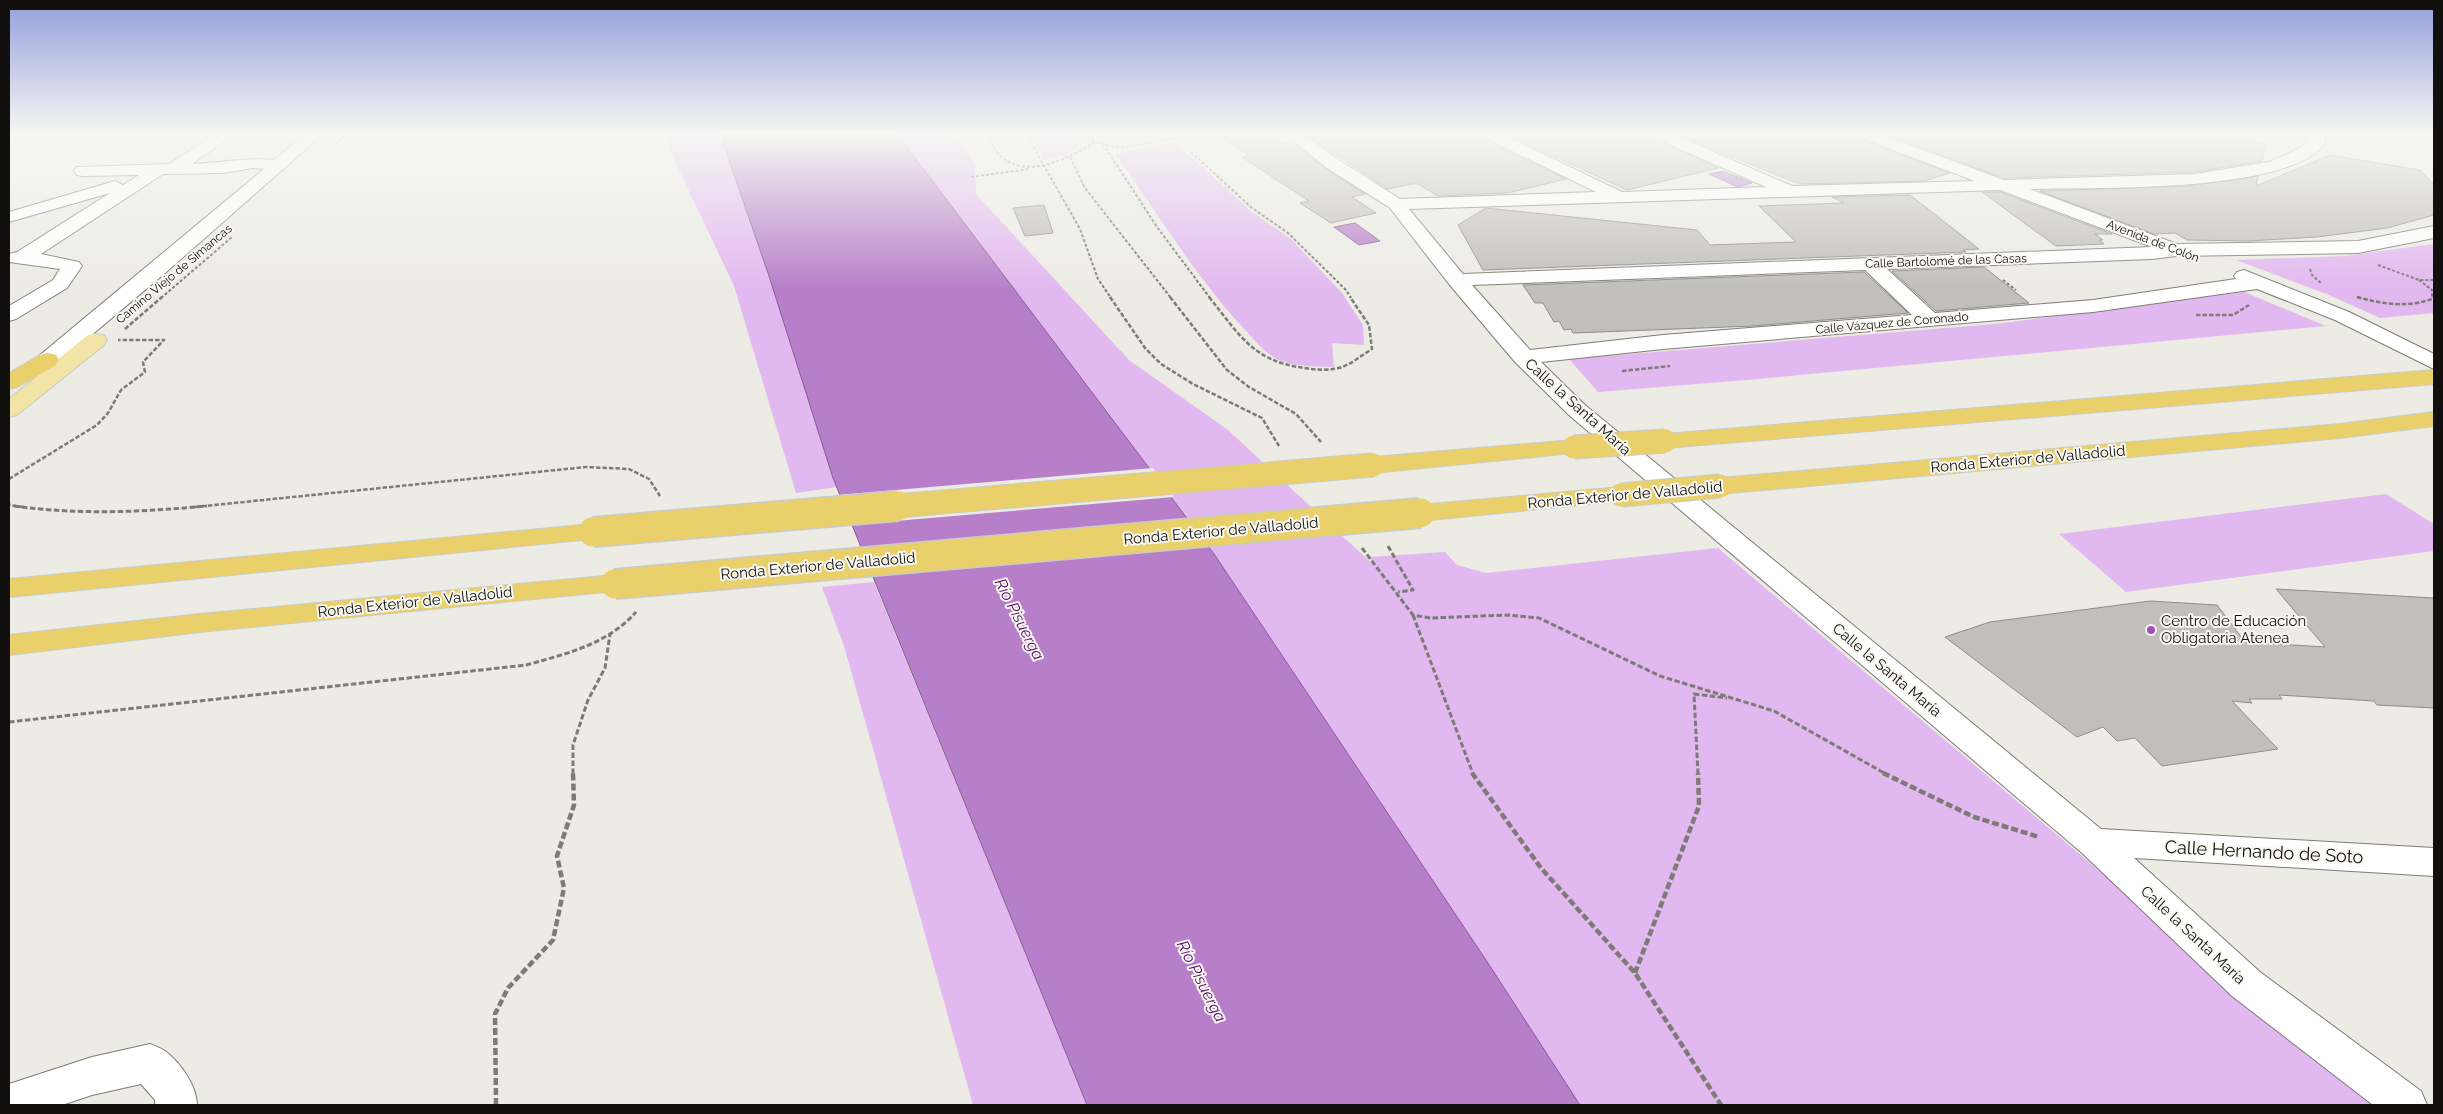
<svg xmlns="http://www.w3.org/2000/svg" width="2443" height="1114" font-family="Raleway,sans-serif">
  <rect width="100%" height="100%" fill="#ecebe4"/>
  <g fill="#e2b8f0">
    <polygon points="665,134 720,134 769,276 837,487 796,493 734,286 671,153"/>
    <polygon points="897,134 953,134 975,166 976,194 1129,360 1228,430 1378,569 1369,557 1445,552 1457,565 1486,573 1718,548 2376,1105 1580,1105 1486,960 1214,554"/>
    <path d="M1030 134H1090L1092 137C1077 148 1063 158 1044 160Z"/>
    <path d="M1097 134H1164L1167 136C1146 139 1114 149 1097 134Z"/>
    <path d="M1175 142 1252 212 1291 239 1342 293 1363 325 1364 345 1332 343 1334 367C1316 366 1298 367 1281 361 1268 356 1258 344 1249 334 1197 280 1159 214 1115 154Z"/>
    <polygon points="2434,244 2434,313 2380,318 2329,295 2236,260 2344,256"/>
    <polygon points="2244,292 2326,326 1747,380 1598,392 1569,359 1995,324"/>
    <polygon points="2386,494 2434,524 2434,551 2126,592 2059,534"/>
    <polygon points="874,582 1087,1105 973,1105 844,646 822,587"/>
  </g>
  <g fill="#b77ec9" stroke="#855d91">
    <polygon points="720,134 897,134 1214,554 1486,960 1580,1105 1087,1105 833,478 769,276"/>
    <polygon points="1723,171 1752,183 1738,187 1709,174"/>
    <polygon points="1355,223 1380,241 1359,245 1334,227"/>
  </g>
  <polygon fill="#ecebe4" points="1153,468 1174,497 849,525 837,495"/>
  <g fill="#c1bfb9" stroke="#8e8d87">
    <polygon points="1217,134 1265,134 1281,144 1291,142 1326,169 1365,194 1352,197 1376,213 1331,223 1300,203 1309,201 1242,157 1249,155"/>
    <polygon points="1332,134 1480,134 1483,139 1566,179 1508,193 1438,196 1418,184 1411,184 1388,189 1311,138"/>
    <polygon points="1506,134 1625,134 1633,137 1639,136 1662,146 1667,145 1718,168 1627,190"/>
    <polygon points="1717,134 1855,134 1858,139 1950,173 1924,181 1800,184 1690,140"/>
    <polygon points="1884,134 2207,134 2266,144 2262,161 2195,172 2004,178"/>
    <polygon points="2330,155 2420,170 2434,185 2434,215 2387,228 2317,237 2248,241 2187,240 2175,233 2154,234 2040,191 2187,186 2258,176 2256,186"/>
    <polygon points="1982,192 2000,192 2112,234 2095,234 2103,240 2099,240 2104,244 2056,246"/>
    <polygon points="1910,195 1979,249 1963,250 1966,252 1483,270 1458,225 1486,208 1697,230 1710,245 1796,242 1759,206 1844,203 1832,197"/>
    <polygon points="1044,205 1053,233 1025,236 1013,208"/>
    <polygon points="1984,267 2029,303 1936,311 1892,271"/>
    <polygon points="1864,272 1908,313 1753,326 1573,333 1571,329 1564,330 1559,321 1554,322 1543,303 1535,303 1523,285"/>
    <polygon points="2276,589 2434,598 2434,708 2377,705 2374,701 2279,695 2282,699 2249,699 2252,703 2232,701 2278,749 2162,766 2135,738 2117,741 2103,727 2077,737 1945,637 1990,622 2150,601 2217,605 2245,642 2325,647"/>
  </g>
  <g fill="none" stroke-linecap="round" stroke-linejoin="round">
    <defs>
      <g id="minor">
        <path d="M216 134H234L192 164C220 163 247 157 274 160L306 134H323L164 274 56 365 48 367 40 365 37 360 40 355 264 169 254 168 222 173 163 174 41 254 79 262 82 266 67 288 16 319 9 321V306L53 280 60 269 9 262V254L17 252 110 193 9 222V212L115 181 123 185 139 175 83 176 77 175 74 171 77 167 169 164Z"/>
        <polygon points="1189,134 1210,134 1202,139 1191,137"/>
        <path d="M1285 134H1303L1339 160 1400 199 1596 192 1484 137 1482 134H1502L1622 192 1766 187 1653 137 1651 134H1672L1792 186 1975 181 1859 137 1857 134H1879L2004 180 2195 174 2269 162 2298 149 2309 141 2306 134H2324L2325 143C2290 194 2091 187 2030 189L2177 244 2358 241 2434 226V238L2358 253 2176 256 2152 259 1887 269 1935 313 2093 300 2236 279 2234 276 2237 272 2244 270 2349 312 2434 354V369L2335 320 2257 289 2093 312 1663 349 1541 362 1585 405 2101 829 2434 848V876L2134 858 2260 972 2421 1091 2427 1105H2373L2232 996 2081 852 1569 415 1515 362 1449 284 1390 208 1327 168ZM2000 190 2152 247 1463 274 1409 209ZM1865 270 1912 315 1663 335 1530 350 1472 285Z"/>
        <path d="M150 1044C155 1046 161 1048 165 1051 180 1062 197 1086 197 1105H155V1100L141 1084 92 1095 62 1105H9V1084L92 1057Z"/>
      </g>
      <polygon id="major" points="96,334 104,335 107,340 104,345 17,415 9,417 9,399 88,335"/>
      <g id="highway">
        <polygon points="48,353 56,355 59,360 56,365 17,387 9,389 9,373 40,355"/>
        <polygon points="2434,370 2434,384 1665,448 1656,446 1653,441 1656,436 1665,434"/>
        <polygon points="2434,412 2434,426 2340,438 1720,494 1711,491 1707,486 1711,481 1720,478 2340,424"/>
        <polygon points="1574,440 1583,442 1586,447 1583,452 1373,473 1364,470 1360,465 1364,460 1373,457"/>
        <polygon points="1621,487 1630,490 1634,495 1630,500 1420,521 1411,519 1407,513 1411,507 1420,505"/>
        <polygon points="593,524 602,526 606,532 602,538 9,597 9,579"/>
        <polygon points="615,575 625,578 629,584 625,590 200,632 9,655 9,635 200,614"/>
      </g>
    </defs>
    <use href="#minor" stroke="#7e7c77" stroke-width="2"/>
    <use href="#major" stroke="#cbcaca" stroke-width="2"/>
    <use href="#highway" stroke="#cbcaca" stroke-width="2"/>
    <g stroke="#7c7b76" stroke-width="2" stroke-dasharray="3 2" stroke-linecap="butt">
      <path d="M987 134C1007 188 1060 164 1095 142L1120 148 1177 138"/>
      <polyline points="1026,134 1080,229 1098,279 1111,298"/>
      <polyline points="1090,134 1095,142"/>
      <polyline points="1100,143 1117,134"/>
      <polyline points="335,144 346,134"/>
      <polyline points="1103,144 1157,227 1210,298"/>
      <polyline points="1191,152 1252,208 1288,233 1346,290 1351,298"/>
      <polyline points="1070,157 1085,188 1171,298"/>
      <polyline points="971,177 1029,169"/>
      <polyline points="2378,265 2419,280 2434,280"/>
      <polyline points="2310,269 2312,275 2321,283"/>
      <polyline points="2003,280 2016,290"/>
      <polyline points="2419,280 2432,290 2432,298"/>
      <polyline points="2357,297 2361,298"/>
      <polyline points="161,298 232,237"/>
    </g>
    <g stroke="#7c7b76" stroke-width="2.5" stroke-dasharray="4.5 2" stroke-linecap="butt">
      <polyline points="1110,297 1145,348 1161,364 1193,384 1262,418 1279,446"/>
      <polyline points="1170,297 1227,370 1249,387 1296,414 1321,442"/>
      <path d="M1209 297C1239 334 1252 361 1304 368 1316 370 1330 371 1342 367 1353 363 1362 355 1372 349L1369 325 1350 297"/>
      <path d="M2357 297C2382 304 2407 308 2432 299V297"/>
      <polyline points="2196,315 2233,315 2249,305"/>
      <polyline points="125,329 162,297"/>
      <polyline points="1622,371 1670,366"/>
      <polyline points="9,479 97,425 108,413 121,390 145,372 143,362 164,340 118,340"/>
      <polyline points="9,502 9,505 23,507"/>
      <polyline points="195,507 586,467 629,469 649,479 660,496"/>
    </g>
    <g stroke="#7c7b76" stroke-width="3" stroke-dasharray="5.5 2.5" stroke-linecap="butt">
      <path d="M14 506C79 515 142 512 207 506"/>
      <polyline points="1388,546 1413,590 1398,592"/>
      <polyline points="1362,548 1413,615 1430,618 1508,615 1539,618 1660,676 1774,711 1886,774"/>
      <polyline points="1413,615 1473,774"/>
      <path d="M9 722 526 665C566 654 608 644 636 612"/>
      <polyline points="573,774 573,745 588,700 605,668 610,634"/>
      <polyline points="1698,774 1694,694 1727,698"/>
    </g>
    <g stroke="#7c7b76" stroke-width="4.5" stroke-dasharray="7 3" stroke-linecap="butt">
      <polyline points="1472,773 1541,868 1635,973 1721,1105"/>
      <polyline points="1883,773 1974,817 2039,837"/>
      <polyline points="1635,973 1699,806 1698,773"/>
      <polyline points="496,1105 495,1014 508,988 553,940 564,888 557,856 574,805 573,773"/>
    </g>
    <use href="#minor" fill="#fff" fill-rule="evenodd"/>
    <use href="#major" fill="#f2e3a6" fill-rule="evenodd"/>
    <use href="#highway" fill="#e9d06a" fill-rule="evenodd"/>
    <defs>
      <g id="highway-bridge-far1">
        <polyline points="1574,447 1665,441"/>
        <polyline points="1621,495 1720,486"/>
        <polyline points="884,507 1373,465"/>
      </g>
      <g id="highway-bridge">
        <polyline points="593,532 898,506"/>
        <polyline points="615,584 1420,513"/>
      </g>
    </defs>
    <use href="#highway-bridge-far1" stroke="#cbcaca" stroke-width="25" stroke-linecap="butt"/>
    <use href="#highway-bridge" stroke="#cbcaca" stroke-width="32" stroke-linecap="butt"/>
    <use href="#highway-bridge-far1" stroke="#e9d06a" stroke-width="23"/>
    <use href="#highway-bridge" stroke="#e9d06a" stroke-width="29"/>
  </g>
  <linearGradient id="sky" x2="0" y2="1"><stop stop-color="#949edc"/><stop offset="0.46" stop-color="#f6f6f3"/><stop offset="1" stop-color="#f6f6f3" stop-opacity="0"/></linearGradient>
  <rect width="2443" height="290" fill="url(#sky)"/>
  <circle fill="#a34ebc" stroke="#faf8f2" stroke-width="2" cx="2151" cy="630" r="5"/>
  <g text-anchor="middle" stroke-width="4" stroke-linejoin="round" paint-order="stroke">
    <g font-size="12" fill="#11100e" stroke="#faf8f2">
      <text transform="translate(2153 241) rotate(21)" y="4">Avenida de Colón</text>
      <text transform="translate(1946 261) rotate(-2)" y="4">Calle Bartolomé de las Casas</text>
      <text transform="translate(174 274) rotate(-40)" y="4">Camino Viejo de Simancas</text>
      <text transform="translate(1892 323) rotate(-5)" y="4">Calle Vázquez de Coronado</text>
    </g>
    <g font-size="15" fill="#11100e" stroke="#faf8f2">
      <text transform="translate(1578 407) rotate(42)" y="5">Calle la Santa María</text>
      <text transform="translate(2028 459) rotate(-5)" y="5">Ronda Exterior de Valladolid</text>
      <text transform="translate(1625 495) rotate(-5)" y="5">Ronda Exterior de Valladolid</text>
      <text transform="translate(1221 531) rotate(-5)" y="5">Ronda Exterior de Valladolid</text>
      <text transform="translate(818 566) rotate(-5)" y="5">Ronda Exterior de Valladolid</text>
      <text transform="translate(415 602) rotate(-6)" y="5">Ronda Exterior de Valladolid</text>
      <text transform="translate(1887 670) rotate(40)" y="5">Calle la Santa María</text>
      <text transform="translate(2193 935) rotate(43)" y="5">Calle la Santa María</text>
    </g>
    <g font-size="15" fill="#11100e" stroke="#faf8f2" text-anchor="start">
      <text x="2161" y="626">Centro de Educación<tspan x="2161" dy="17">Obligatoria Atenea</tspan></text>
    </g>
    <g font-size="16" font-style="italic" fill="#560b69" stroke="#faf8f2">
      <text transform="translate(1020 619) rotate(63)" y="6">Río Pisuerga</text>
      <text transform="translate(1202 981) rotate(63)" y="6">Río Pisuerga</text>
    </g>
    <g font-size="18" fill="#11100e" stroke="#faf8f2">
      <text transform="translate(2264 852) rotate(3)" y="6">Calle Hernando de Soto</text>
    </g>
  </g>
  <rect width="2443" height="1114" fill="none" stroke="#11100e" stroke-width="20"/>
</svg>
